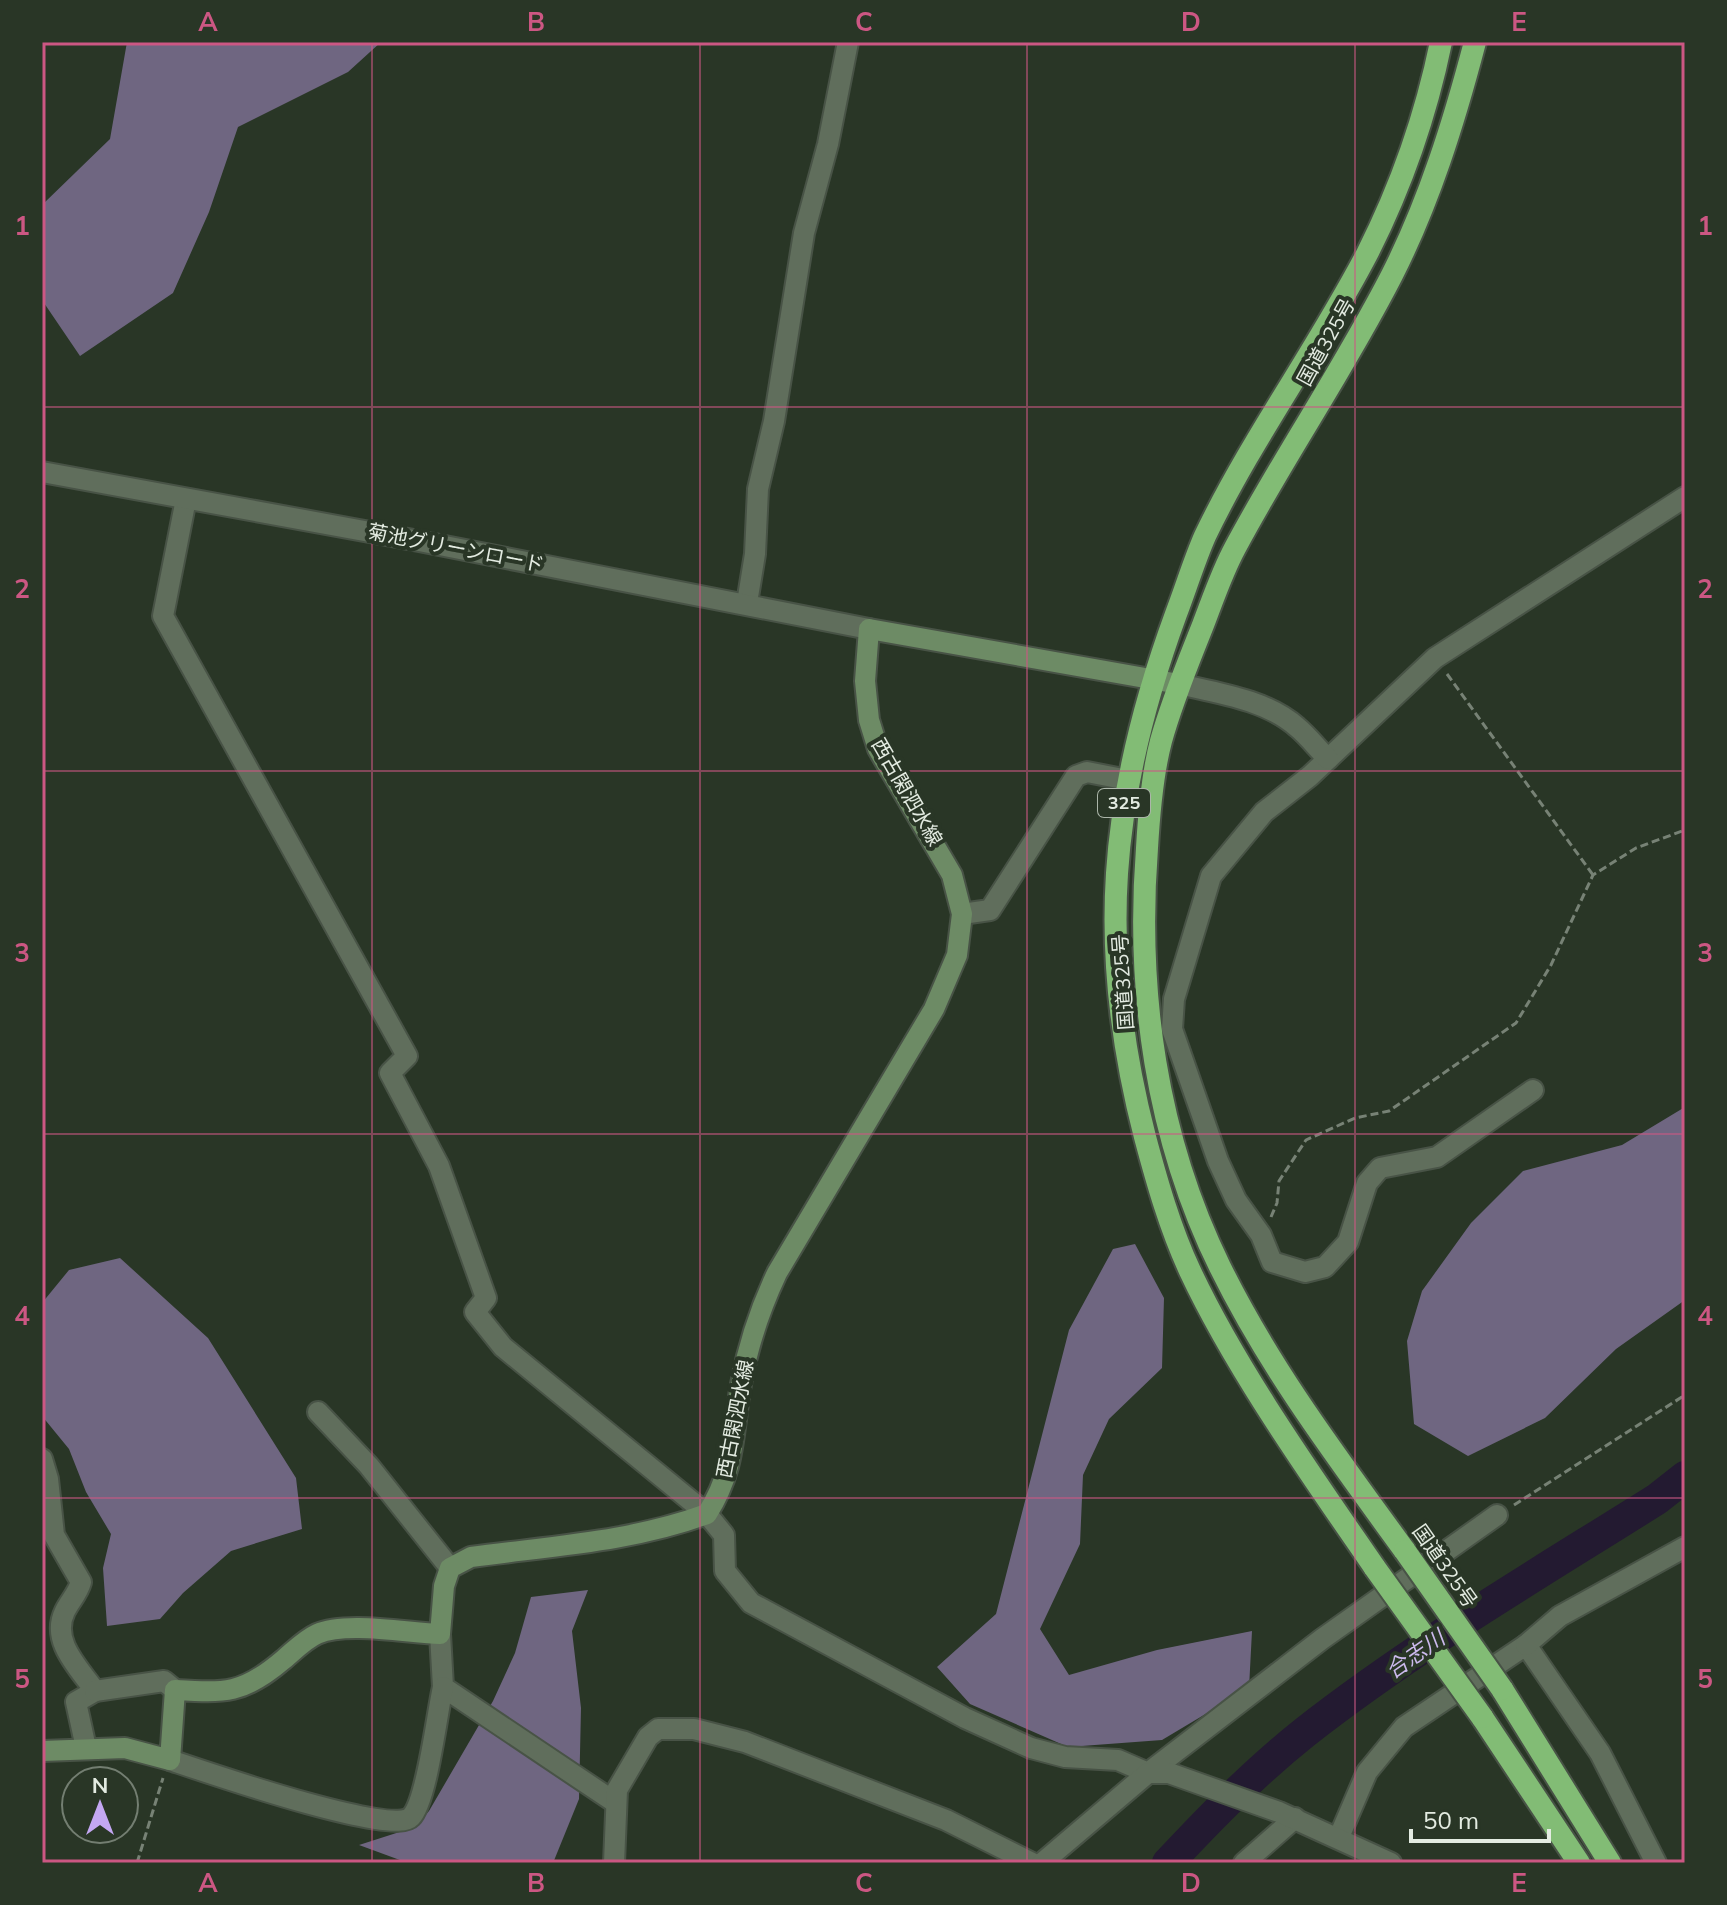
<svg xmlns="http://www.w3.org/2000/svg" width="1727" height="1905" font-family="Mulish,'Noto Sans JP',sans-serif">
  <rect width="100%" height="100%" fill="#293626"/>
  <g fill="#6f6681">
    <polygon points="127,42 381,42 348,72 238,127 209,212 173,293 80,356 42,300 42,205 110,139"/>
    <polygon points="1685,1107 1685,1300 1616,1349 1545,1418 1468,1456 1414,1424 1407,1341 1422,1291 1471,1223 1523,1171 1622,1145"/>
    <polygon points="1135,1244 1164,1298 1162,1368 1109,1419 1083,1475 1080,1544 1040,1629 1069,1675 1157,1650 1252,1631 1249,1688 1162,1740 1068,1747 970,1704 937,1667 996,1614 1069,1330 1113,1249"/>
    <polygon points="120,1258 208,1338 296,1478 302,1529 231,1551 183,1593 160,1619 107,1626 103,1568 111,1534 86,1492 69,1449 42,1416 42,1303 69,1270"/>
    <polygon points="588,1590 572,1631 581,1708 579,1799 553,1863 408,1863 359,1845 415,1827 429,1811 493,1701 515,1653 531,1597"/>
  </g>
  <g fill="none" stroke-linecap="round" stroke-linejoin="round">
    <path stroke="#231a31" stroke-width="32" d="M1168 1863C1211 1817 1255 1772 1304 1733 1415 1646 1538 1574 1657 1499L1685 1477"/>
    <defs>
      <g id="minor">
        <polyline points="186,499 163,616 407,1056 390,1073 439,1166 486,1298 475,1312 503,1347 707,1514 724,1535 725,1571 751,1603 965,1718 1031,1748 1065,1757 1118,1760 1148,1773 1322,1639 1497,1515"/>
        <polyline points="747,603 755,554 758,489 774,421 804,233 828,144 848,42"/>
        <polyline points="962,914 990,910 1076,776 1087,772 1128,780"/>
        <polyline points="1533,1090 1437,1157 1380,1168 1367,1183 1348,1242 1325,1267 1305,1272 1272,1262 1261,1235 1236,1200 1218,1161 1172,1029 1174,999 1211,876 1264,812 1310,776 1435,658 1685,497"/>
        <polyline points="318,1412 369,1466 450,1568"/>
        <path d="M42 1459 48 1479 54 1535 81 1582C78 1593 70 1601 65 1611 50 1641 79 1668 95 1691L76 1702 86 1748"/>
        <polyline points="440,1634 443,1687 616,1803"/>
        <polyline points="95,1691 164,1681 175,1690"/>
        <path d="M170 1760C203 1771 393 1837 411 1817 427 1801 437 1713 443 1687"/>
        <polyline points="1339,1837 1367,1772 1404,1727 1526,1645 1600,1753 1656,1863"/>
        <polyline points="614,1863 617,1790 648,1737 658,1729 694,1729 745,1742 946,1820 1032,1863"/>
        <polyline points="1244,1863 1295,1818"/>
      </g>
      <g id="tertiary">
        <polyline points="42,472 419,541 869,629"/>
        <path d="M1179 684C1218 693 1267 700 1297 727 1308 736 1317 748 1328 759"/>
        <polyline points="1526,1645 1560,1616 1685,1547"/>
        <polyline points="1042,1863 1148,1773 1169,1773 1279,1812 1391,1863"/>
      </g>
      <path id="secondary" d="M42 1751 125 1748 170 1760 175 1690C226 1693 243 1694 283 1660 294 1651 304 1640 317 1634 346 1621 408 1633 440 1634L444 1586 450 1568 471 1557C551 1546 631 1542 707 1514 736 1468 732 1435 741 1384 748 1345 760 1309 777 1273L934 1009 957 955 962 914 952 875 878 749 869 720 865 681 869 629 1179 684"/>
      <g id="trunk">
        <path d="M1405 1551C1339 1460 1270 1369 1220 1267 1156 1137 1136 991 1147 848 1149 813 1152 775 1161 741 1172 701 1188 663 1203 625 1213 599 1222 572 1235 548 1284 456 1344 369 1392 275 1429 202 1454 122 1475 42"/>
        <path d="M1375 1568C1312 1476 1237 1371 1190 1271 1170 1228 1157 1182 1145 1137 1096 948 1109 797 1176 614 1186 588 1194 561 1205 536 1252 438 1317 350 1367 254 1401 187 1426 115 1441 42"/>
        <polyline points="1502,1689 1610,1863"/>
        <polyline points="1482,1717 1579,1863"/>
      </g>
    </defs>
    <use href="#minor" stroke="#485346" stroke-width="24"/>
    <use href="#tertiary" stroke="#485346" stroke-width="24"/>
    <use href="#secondary" stroke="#485346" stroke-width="24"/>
    <use href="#trunk" stroke="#485346" stroke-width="26"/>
    <g stroke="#778275" stroke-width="3" stroke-dasharray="8 4" stroke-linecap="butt">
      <polyline points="1447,674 1593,875"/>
      <polyline points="1271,1217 1277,1203 1279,1181 1306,1140 1355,1118 1389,1111 1516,1023 1551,965 1593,875 1636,848 1685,830"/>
      <polyline points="1514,1505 1685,1395"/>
      <polyline points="137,1863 163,1778"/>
    </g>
    <use href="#minor" stroke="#606e5c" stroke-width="20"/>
    <use href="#tertiary" stroke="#606e5c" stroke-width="20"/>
    <use href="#secondary" stroke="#6d8b65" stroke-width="20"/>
    <use href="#trunk" stroke="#82bc75" stroke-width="22"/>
    <defs>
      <g id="trunk-bridge">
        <polyline points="1405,1551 1502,1689"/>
        <polyline points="1375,1568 1482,1717"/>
      </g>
    </defs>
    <use href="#trunk-bridge" stroke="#485346" stroke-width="26" stroke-linecap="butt"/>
    <use href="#trunk-bridge" stroke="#82bc75" stroke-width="22"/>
  </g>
  <path fill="none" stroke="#cc5783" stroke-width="2" stroke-opacity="0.55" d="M372 42V1863M700 42V1863M1027 42V1863M1355 42V1863M42 407H1685M42 771H1685M42 1134H1685M42 1498H1685"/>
  <g text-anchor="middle" stroke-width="8" stroke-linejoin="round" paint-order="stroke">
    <rect fill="#293626" stroke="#abb5a9" stroke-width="2" x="1098" y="789" width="52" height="28" rx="6"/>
    <g font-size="18" font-weight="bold" fill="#e3ebe1">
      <text x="1124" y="809">325</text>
    </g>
    <g font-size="20" fill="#e3ebe1" stroke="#293626">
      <text transform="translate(1326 342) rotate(-61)" y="7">国道325号</text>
      <text transform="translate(456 548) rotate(11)" y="7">菊池グリーンロード</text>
      <text transform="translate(907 792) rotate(60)" y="7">西古閑泗水線</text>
      <text transform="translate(1123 982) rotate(-94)" y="7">国道325号</text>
      <text transform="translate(735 1419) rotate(-79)" y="7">西古閑泗水線</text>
      <text transform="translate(1445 1566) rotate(55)" y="7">国道325号</text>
    </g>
    <g font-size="22" font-style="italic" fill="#cbb9ec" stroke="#293626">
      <text transform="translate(1415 1654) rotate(-35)" y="8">合志川</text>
    </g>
  </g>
  <rect width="1727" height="1905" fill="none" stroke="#293626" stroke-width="88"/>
  <g transform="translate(100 1805)"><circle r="38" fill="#293626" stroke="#737e71" stroke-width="2"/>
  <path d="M0-6L14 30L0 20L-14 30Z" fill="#c3a7f2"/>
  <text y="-12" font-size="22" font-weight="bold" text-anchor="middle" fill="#e3ebe1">N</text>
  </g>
  <path d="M1411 1829v12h138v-12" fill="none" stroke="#e3ebe1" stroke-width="4"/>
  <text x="1423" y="1829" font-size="24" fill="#e3ebe1" stroke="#293626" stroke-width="6" paint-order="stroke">50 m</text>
  <rect x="44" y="44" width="1639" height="1817" fill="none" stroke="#cc5783" stroke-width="3"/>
  <g font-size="26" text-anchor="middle" font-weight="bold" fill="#cc5783">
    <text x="208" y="31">A</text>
    <text x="536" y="31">B</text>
    <text x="864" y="31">C</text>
    <text x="1191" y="31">D</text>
    <text x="1519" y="31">E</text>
    <text x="22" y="235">1</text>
    <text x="1705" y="235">1</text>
    <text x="22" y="598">2</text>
    <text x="1705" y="598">2</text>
    <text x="22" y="962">3</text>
    <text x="1705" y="962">3</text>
    <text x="22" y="1325">4</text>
    <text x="1705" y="1325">4</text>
    <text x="22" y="1688">5</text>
    <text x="1705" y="1688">5</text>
    <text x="208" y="1892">A</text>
    <text x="536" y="1892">B</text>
    <text x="864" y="1892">C</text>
    <text x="1191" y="1892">D</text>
    <text x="1519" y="1892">E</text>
  </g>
</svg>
